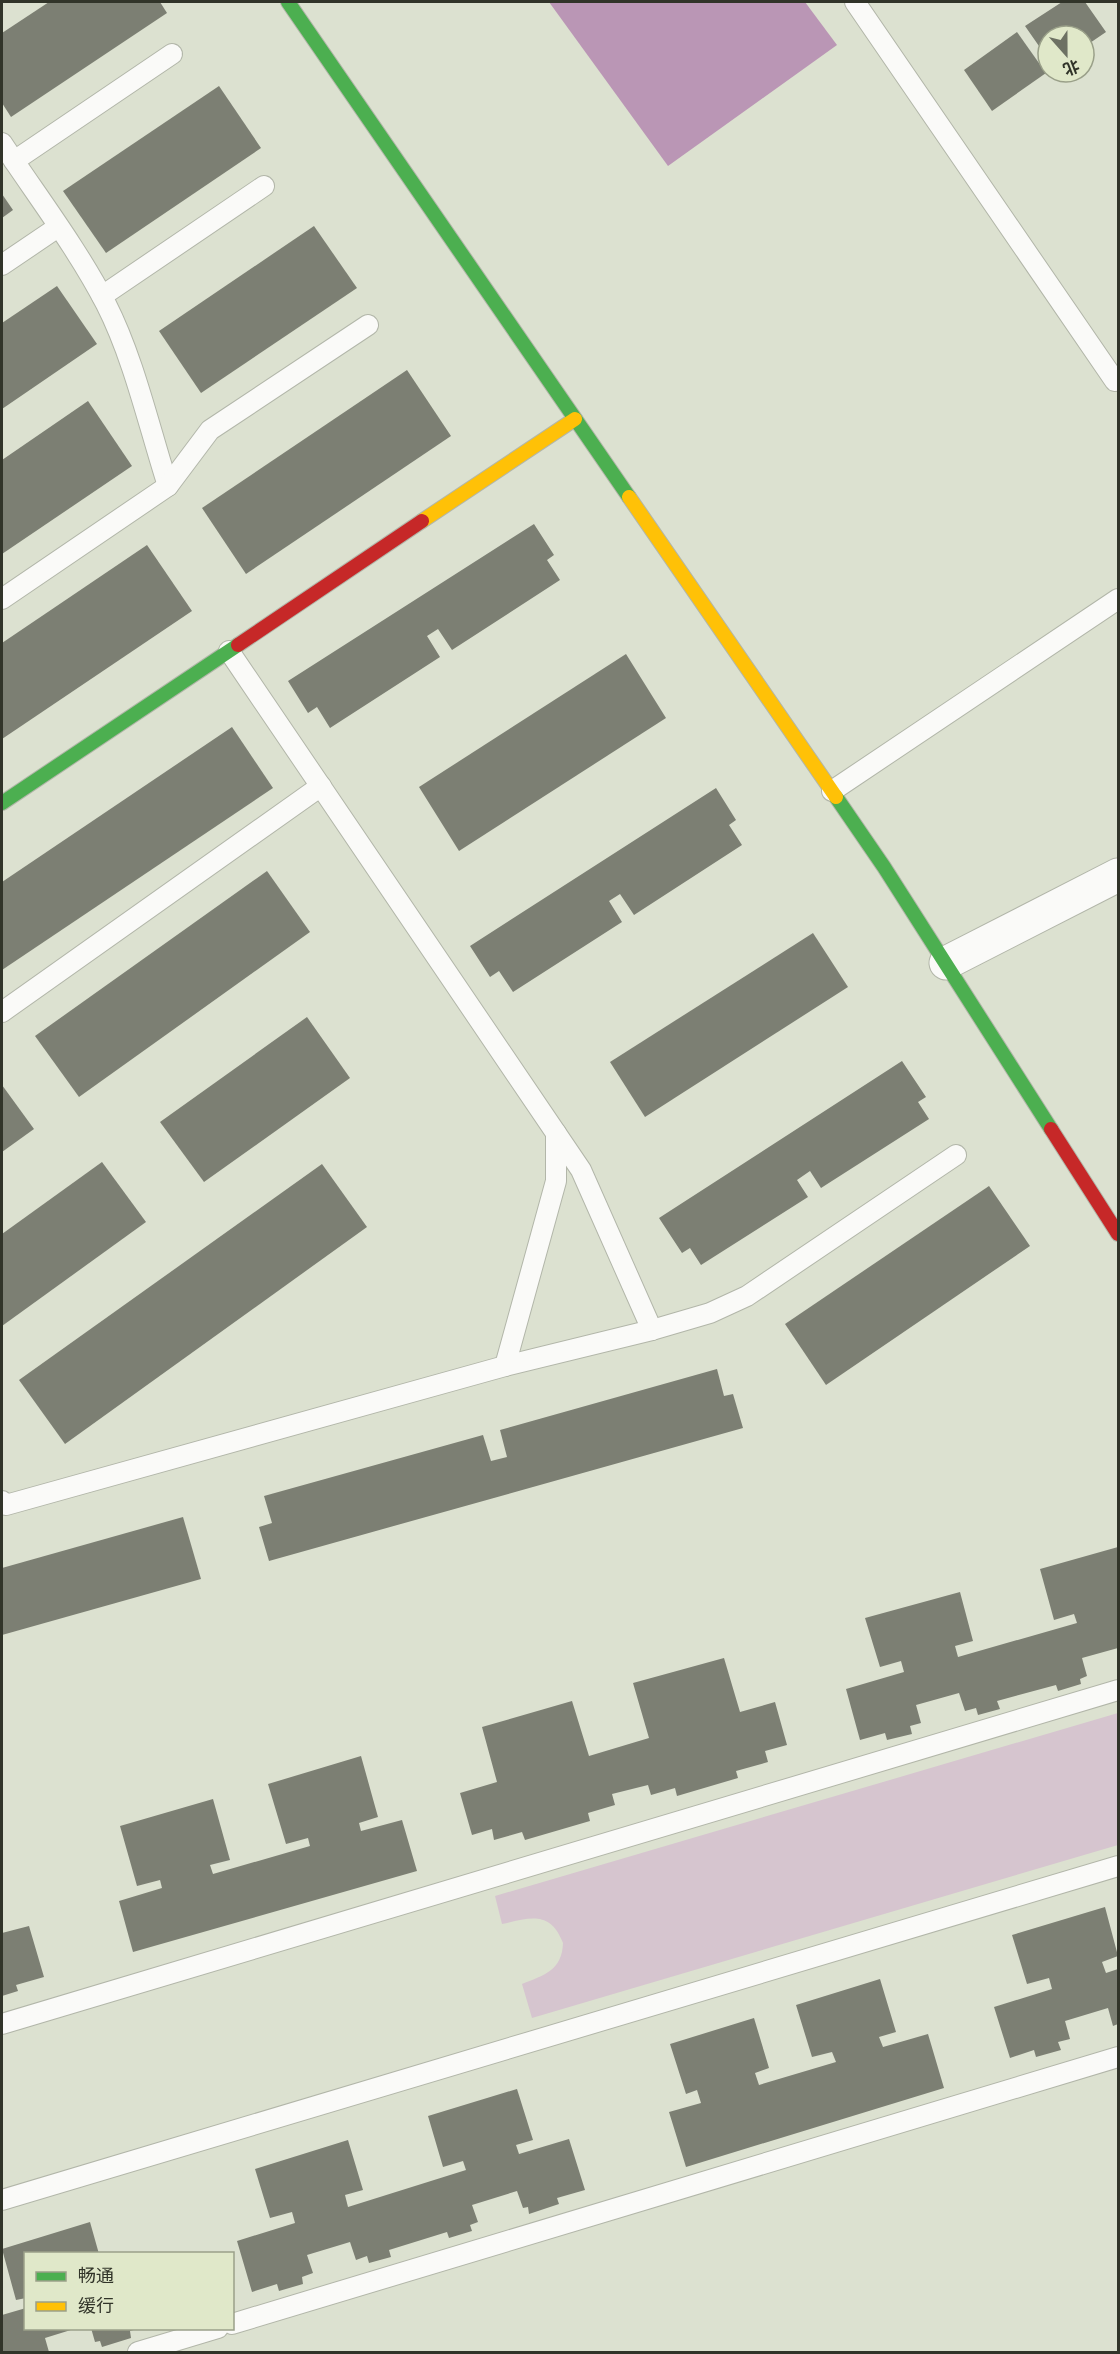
<svg xmlns="http://www.w3.org/2000/svg" width="1120" height="2354" font-family="Ubuntu,'Noto Sans SC',sans-serif">
  <rect width="100%" height="100%" fill="#dce1d0"/>
  <path fill="#d6c5cf" d="M1118 1713V1845L532 2018 522 1984C545 1975 562 1970 563 1943 550 1910 530 1918 502 1924L495 1896Z"/>
  <polygon fill="#ba96b5" points="549,2 805,2 837,45 668,166"/>
  <g fill="#7c7f73">
    <polygon points="49,2 160,2 167,13 11,117 2,103 2,33"/>
    <polygon points="1062,2 1085,2 1106,32 1084,47 1084,36 1048,36 1048,59 1025,26"/>
    <polygon points="1017,32 1046,73 992,111 964,70"/>
    <polygon points="219,86 261,148 106,253 63,191"/>
    <polygon points="2,194 13,210 2,218"/>
    <polygon points="314,226 357,288 201,393 159,331"/>
    <polygon points="57,286 97,344 2,409 2,323"/>
    <polygon points="407,370 451,436 246,574 202,508"/>
    <polygon points="88,401 132,466 2,554 2,460"/>
    <polygon points="534,524 554,555 547,560 560,580 452,650 438,629 427,636 440,657 330,728 317,707 308,713 288,681"/>
    <polygon points="147,545 192,611 2,739 2,643"/>
    <polygon points="626,654 666,718 459,851 419,787"/>
    <polygon points="232,727 273,788 2,970 2,882"/>
    <polygon points="716,788 736,820 729,825 742,845 634,915 620,894 609,901 622,922 513,992 499,971 490,977 470,946"/>
    <polygon points="267,871 310,932 79,1097 35,1036"/>
    <polygon points="813,933 848,987 645,1117 610,1062"/>
    <polygon points="307,1017 350,1078 204,1182 160,1122"/>
    <polygon points="902,1061 926,1097 918,1102 929,1119 821,1188 810,1171 797,1180 808,1197 701,1265 690,1248 682,1253 659,1218"/>
    <polygon points="2,1085 34,1129 2,1152"/>
    <polygon points="102,1162 146,1222 2,1326 2,1234"/>
    <polygon points="322,1164 367,1227 65,1444 19,1380"/>
    <polygon points="989,1186 1030,1246 826,1385 785,1324"/>
    <polygon points="717,1369 724,1396 733,1394 743,1428 269,1561 259,1527 272,1523 264,1496 483,1435 491,1461 507,1457 500,1430"/>
    <polygon points="183,1517 201,1579 2,1635 2,1568"/>
    <polygon points="1118,1547 1118,1648 1082,1658 1087,1676 1080,1679 1081,1684 1058,1691 1056,1685 997,1701 1000,1709 978,1715 976,1708 965,1711 959,1693 916,1705 921,1723 910,1726 912,1734 887,1740 885,1733 860,1740 846,1689 904,1672 901,1661 880,1667 865,1618 960,1592 973,1641 955,1646 958,1657 1077,1623 1074,1614 1054,1620 1040,1569"/>
    <polygon points="724,1658 740,1712 775,1702 787,1745 765,1751 768,1762 736,1771 738,1778 677,1796 675,1788 651,1795 648,1785 612,1794 615,1805 588,1813 590,1821 525,1840 522,1832 494,1840 492,1829 472,1835 460,1793 497,1782 482,1727 572,1701 589,1756 649,1738 633,1683"/>
    <polygon points="361,1756 378,1817 359,1823 361,1831 402,1820 417,1871 133,1952 119,1901 162,1888 160,1880 137,1886 120,1826 213,1799 230,1860 210,1865 213,1874 310,1846 308,1838 286,1844 268,1784"/>
    <polygon points="1105,1907 1118,1956 1102,1962 1106,1973 1118,1969 1118,2024 1113,2026 1108,2008 1065,2021 1070,2039 1058,2042 1061,2050 1036,2057 1034,2050 1010,2058 994,2007 1052,1989 1049,1978 1027,1984 1012,1935"/>
    <polygon points="29,1926 44,1977 16,1985 18,1991 2,1996 2,1933"/>
    <polygon points="880,1979 896,2032 879,2037 883,2047 928,2034 944,2088 686,2167 669,2112 701,2103 697,2090 686,2094 670,2044 754,2018 769,2068 755,2073 759,2085 836,2062 832,2052 812,2057 796,2005"/>
    <polygon points="517,2089 533,2140 516,2145 519,2154 569,2139 585,2190 557,2198 559,2204 529,2214 528,2207 523,2208 517,2191 472,2205 478,2222 470,2225 472,2231 449,2238 447,2232 389,2250 391,2257 369,2263 367,2256 356,2260 350,2242 307,2255 313,2273 302,2277 303,2284 279,2291 277,2284 252,2292 237,2241 295,2223 292,2212 270,2218 255,2169 348,2140 363,2190 345,2195 348,2207 466,2170 463,2161 443,2167 428,2116"/>
    <polygon points="90,2222 99,2254 26,2254 26,2298 16,2300 2,2249"/>
    <polygon points="26,2308 26,2328 74,2329 45,2338 49,2352 2,2352 2,2315"/>
    <polygon points="91,2328 137,2328 137,2329 130,2331 131,2338 102,2347 100,2341 95,2342"/>
  </g>
  <g fill="none" stroke-linecap="round" stroke-linejoin="round">
    <defs>
      <g id="lane">
        <polyline points="855,2 1115,381"/>
        <path d="M2 143C37 196 77 248 106 304 134 359 149 427 168 486"/>
        <polyline points="14,161 172,54"/>
        <polyline points="2,265 58,227"/>
        <polyline points="102,296 264,186"/>
        <polyline points="2,599 168,486 210,430 368,325"/>
        <polyline points="229,651 581,1170 652,1330"/>
        <polyline points="832,791 1118,599"/>
        <polyline points="2,1012 321,786"/>
        <polyline points="505,1366 556,1181 556,1133"/>
        <polyline points="2,1501 6,1505 505,1366 652,1330 710,1313 747,1296 956,1155"/>
        <polyline points="2,2024 1118,1690"/>
        <polyline points="2,2200 1118,1866"/>
        <polyline points="232,2324 1118,2057"/>
        <polyline points="138,2352 218,2328"/>
      </g>
      <polyline id="street" points="946,963 1118,875"/>
      <g id="fast">
        <polyline points="288,2 629,497"/>
        <polyline points="836,797 884,867 1051,1129"/>
        <polyline points="2,803 238,645"/>
      </g>
      <g id="slow">
        <polyline points="629,497 836,797"/>
        <polyline points="422,521 575,419"/>
      </g>
      <g id="jam">
        <polyline points="238,645 422,521"/>
        <polyline points="1051,1129 1118,1234"/>
      </g>
    </defs>
    <use href="#lane" stroke="#b2b6a9" stroke-width="22"/>
    <use href="#street" stroke="#b2b6a9" stroke-width="35"/>
    <use href="#fast" stroke="#b2b6a9" stroke-width="16"/>
    <use href="#slow" stroke="#b2b6a9" stroke-width="16"/>
    <use href="#jam" stroke="#b2b6a9" stroke-width="16"/>
    <use href="#lane" stroke="#fafaf8" stroke-width="20"/>
    <use href="#street" stroke="#fafaf8" stroke-width="33"/>
    <use href="#fast" stroke="#4caf50" stroke-width="14"/>
    <use href="#slow" stroke="#ffc107" stroke-width="14"/>
    <use href="#jam" stroke="#c62828" stroke-width="14"/>
  </g>
  <rect width="1120" height="2354" fill="none" stroke="#313429" stroke-width="6"/>
  <rect x="24" y="2252" width="210" height="78" fill="#e0e8c9" stroke="#9aa089" stroke-width="1.5"/>
  <rect x="36" y="2272" width="30" height="9" fill="#4caf50" stroke="#9aa089" stroke-width="1.5"/>
  <text x="78" y="2282" font-size="18" fill="#313429">畅通</text>
  <rect x="36" y="2302" width="30" height="9" fill="#ffc107" stroke="#9aa089" stroke-width="1.5"/>
  <text x="78" y="2312" font-size="18" fill="#313429">缓行</text>
  <g transform="translate(1066 54) rotate(159)"><circle r="28" fill="#e0e8c9" stroke="#9aa089" stroke-width="1.5"/>
  <path d="M0-4.5L10 22L0 15L-10 22Z" fill="#6d7163"/>
  <text y="-9" font-size="16" font-weight="bold" text-anchor="middle" fill="#313429">北</text>
  </g>
</svg>
